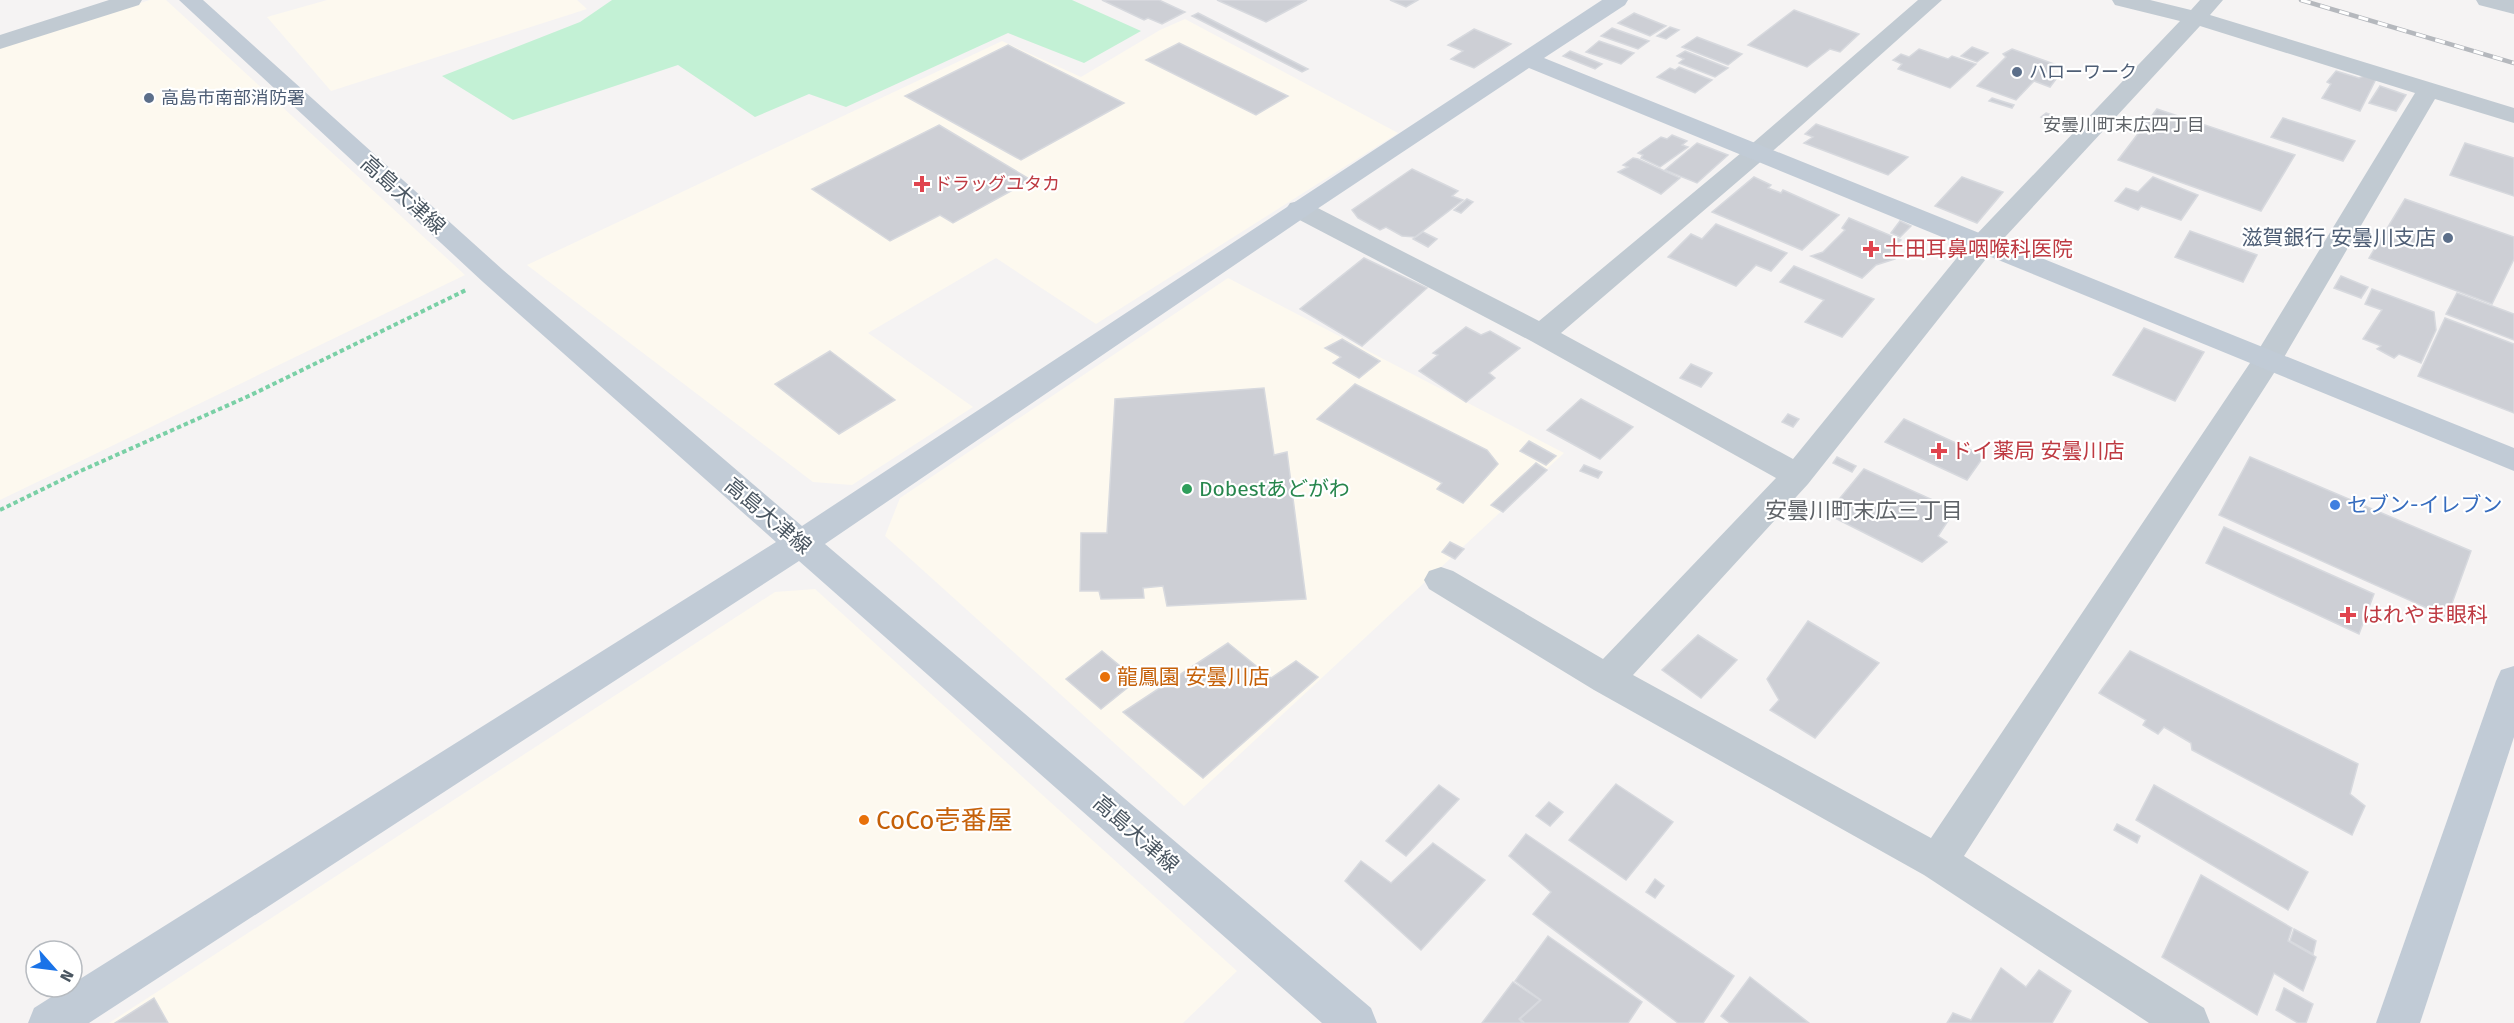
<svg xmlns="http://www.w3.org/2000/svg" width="2514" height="1023" font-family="'Fira Sans','Noto Sans JP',sans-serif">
  <rect width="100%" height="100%" fill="#f5f3f3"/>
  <g fill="#fdf9ef">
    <polygon points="150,0 166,0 465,275 0,500 0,45"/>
    <polygon points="327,0 577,0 587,9 331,91 267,17"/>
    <polygon points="1185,19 1398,133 1096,324 996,258 868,333 973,407 852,485 813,482 527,265 1002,41 1081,77 1160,30"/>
    <polygon points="1228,278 1564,453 1184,806 885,536 900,498"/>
    <polygon points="815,589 1237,971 1183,1023 109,1023 775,592"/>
  </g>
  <polygon fill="#c3f1d5" points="612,0 1072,0 1141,31 1084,63 1008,33 846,107 809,94 755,117 678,65 513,120 442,76 580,22"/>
  <g fill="#cdcfd5" stroke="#d7d9de" stroke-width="1.5">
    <polygon points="1102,0 1159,0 1185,12 1162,24 1148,18 1144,20"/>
    <polygon points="1217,0 1307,0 1266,22"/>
    <polygon points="1390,0 1418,0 1406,7"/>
    <polygon points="1794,10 1859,34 1840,52 1830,49 1807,67 1748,45"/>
    <polygon points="1198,13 1308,69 1302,72 1192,16"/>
    <polygon points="1634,13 1666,26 1650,36 1618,23"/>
    <polygon points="1670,27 1679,30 1666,39 1657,36"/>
    <polygon points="1612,28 1649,41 1638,49 1601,36"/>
    <polygon points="1474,29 1511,44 1474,68 1451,59 1463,51 1448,45"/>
    <polygon points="1697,37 1742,54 1728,65 1682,47"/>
    <polygon points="1599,41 1634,53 1621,64 1586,52"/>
    <polygon points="1179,43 1288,96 1256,115 1146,60"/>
    <polygon points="1008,45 1124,103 1021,160 905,96"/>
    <polygon points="1972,47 1988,53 1977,62 1961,56"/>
    <polygon points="1919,49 1948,59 1952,56 1976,64 1950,88 1898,69 1902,64 1893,60 1901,54 1909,57"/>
    <polygon points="2012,49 2057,65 2046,75 2056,79 2050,87 2034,81 2016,100 1977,86 2006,57 2003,54"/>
    <polygon points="1570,51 1602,64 1595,69 1563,56"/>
    <polygon points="1685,51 1728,68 1715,77 1679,63 1684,59 1677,56"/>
    <polygon points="1679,67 1712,80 1695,93 1657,77 1670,68 1675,70"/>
    <polygon points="2336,71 2359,78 2364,76 2376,79 2360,111 2322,98 2331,84 2327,82"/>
    <polygon points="2380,86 2406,95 2396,111 2369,103"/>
    <polygon points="1992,98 2014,105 2012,108 1989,101"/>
    <polygon points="2157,109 2295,155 2261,211 2118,160"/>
    <polygon points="2046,113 2073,123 2067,128 2041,117"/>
    <polygon points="2283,118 2355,141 2343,161 2271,137"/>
    <polygon points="1816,124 1908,157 1888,175 1804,143 1813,137 1805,134"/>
    <polygon points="939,125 1031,180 953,223 940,215 890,241 812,189"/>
    <polygon points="1672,135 1687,141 1682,145 1688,147 1660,167 1641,158 1643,155 1638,153 1661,137 1667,139"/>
    <polygon points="1697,143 1728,155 1697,183 1665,170"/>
    <polygon points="2465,143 2514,158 2514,196 2450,175"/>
    <polygon points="1633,158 1638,159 1680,178 1661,194 1618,172 1628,167 1623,165"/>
    <polygon points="1412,169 1458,191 1452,196 1463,200 1415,237 1402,236 1386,227 1380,230 1358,218 1352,210"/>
    <polygon points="1754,177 1771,185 1768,188 1781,193 1783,190 1839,215 1802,250 1712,212"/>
    <polygon points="1962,177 2003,192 1977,223 1935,206"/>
    <polygon points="2153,177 2198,195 2181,220 2141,206 2138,210 2115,201 2126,188 2138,192"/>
    <polygon points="1467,199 1473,202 1461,213 1454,210"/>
    <polygon points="2405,199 2514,237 2514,259 2492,304 2369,258"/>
    <polygon points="1849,218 1901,240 1894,246 1895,259 1876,265 1862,278 1811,256 1823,252 1845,230 1842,228"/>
    <polygon points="1900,221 1911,226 1900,237 1891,233"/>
    <polygon points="1716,224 1787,253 1771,271 1756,265 1736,286 1668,257 1691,234 1702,239"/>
    <polygon points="2190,231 2257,255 2243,282 2175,257"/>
    <polygon points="1423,232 1437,239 1428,247 1413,239"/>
    <polygon points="1364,258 1427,288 1362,346 1300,309"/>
    <polygon points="1794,266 1874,299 1842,337 1805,322 1824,300 1780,282"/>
    <polygon points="2341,276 2368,287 2361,298 2334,288"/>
    <polygon points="2372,289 2434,312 2436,330 2421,363 2399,354 2394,358 2377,349 2381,346 2363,339 2382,310 2365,304"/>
    <polygon points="2457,293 2514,314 2514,340 2446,314"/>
    <polygon points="2445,318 2514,344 2514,413 2418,376"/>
    <polygon points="1466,327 1481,335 1490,331 1520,348 1489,373 1495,378 1466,402 1419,371 1438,355 1433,353"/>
    <polygon points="2144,328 2204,352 2175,401 2113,375"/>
    <polygon points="1342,339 1380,361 1359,378 1333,363 1341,357 1325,348"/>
    <polygon points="830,351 895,400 839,434 775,384"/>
    <polygon points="1691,364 1712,373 1701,387 1680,378"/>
    <polygon points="1355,384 1487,450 1498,464 1463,503 1437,489 1442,483 1317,419"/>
    <polygon points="1264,388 1274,455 1287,452 1306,599 1167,606 1163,586 1143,588 1144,598 1101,599 1099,591 1080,591 1081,533 1107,533 1115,399"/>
    <polygon points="1581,399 1633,427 1600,459 1547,430"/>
    <polygon points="1788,414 1799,419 1793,427 1782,422"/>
    <polygon points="1904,419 1984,456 1967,480 1885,442"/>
    <polygon points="1529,441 1556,456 1546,465 1520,451"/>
    <polygon points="1837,457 1856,466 1852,472 1833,463"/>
    <polygon points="2250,457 2471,551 2447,617 2219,515"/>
    <polygon points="1536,463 1547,470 1503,512 1491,505"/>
    <polygon points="1584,465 1602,472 1598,478 1580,471"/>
    <polygon points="1864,469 1955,510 1938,536 1947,542 1922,562 1827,514"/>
    <polygon points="2224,527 2374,594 2359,634 2206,563"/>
    <polygon points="1450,542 1464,549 1455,559 1442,552"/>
    <polygon points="1808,621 1879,663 1815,738 1770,710 1779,700 1767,679"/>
    <polygon points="1698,635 1737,660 1701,698 1662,670"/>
    <polygon points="1228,643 1271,678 1296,661 1318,677 1203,778 1123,712"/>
    <polygon points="1102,651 1137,680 1101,709 1066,679"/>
    <polygon points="2130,651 2358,764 2350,794 2365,806 2352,835 2192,750 2191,743 2164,727 2158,734 2143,725 2146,720 2099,693"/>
    <polygon points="1616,784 1673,822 1626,880 1569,840"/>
    <polygon points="1439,785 1459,799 1406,856 1386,841"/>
    <polygon points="2154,785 2308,872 2288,910 2136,820"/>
    <polygon points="1549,802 1563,812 1550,826 1536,816"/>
    <polygon points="2117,824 2140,836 2137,843 2114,830"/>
    <polygon points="1526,834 1734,976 1703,1023 1678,1023 1533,914 1551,892 1509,856"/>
    <polygon points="1433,843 1485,880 1421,950 1345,881 1361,861 1391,883"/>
    <polygon points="2201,875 2292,928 2288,941 2316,957 2303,991 2274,973 2257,1015 2162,957"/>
    <polygon points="1655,879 1664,886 1655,898 1646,892"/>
    <polygon points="2294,929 2316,941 2313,954 2290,941"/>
    <polygon points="1548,936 1642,1002 1628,1023 1525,1023 1520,1019 1541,1000 1515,981"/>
    <polygon points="2001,968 2026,987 2039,970 2071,991 2052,1023 1947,1023 1953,1013 1971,1020"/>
    <polygon points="1750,977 1809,1023 1730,1023 1721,1016"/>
    <polygon points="1513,982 1540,1000 1519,1019 1523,1023 1482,1023"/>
    <polygon points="2284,988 2313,1004 2306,1023 2298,1023 2276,1010"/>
    <polygon points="154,998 168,1023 115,1023"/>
  </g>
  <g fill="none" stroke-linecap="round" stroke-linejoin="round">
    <polyline stroke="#7ad0a6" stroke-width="4" stroke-dasharray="4.5 3" stroke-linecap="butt" points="0,510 76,473 251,395 466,290"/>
    <g fill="#c1cad2" fill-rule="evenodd">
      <polygon points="109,0 142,0 139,5 0,49 0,35"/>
      <path d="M1918 0H1942L1765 158 1561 333 1793 459 1973 238 2180 21 2115 5 2112 0H2150L2191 10 2200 0H2223L2210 15 2514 108V123L2435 99 2283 359 1964 856 2204 1008 2210 1023H2149L1924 875 1594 690 1429 589 1424 580 1429 571 1441 567 1453 571 1603 659 1776 478 1531 341 1290 215 1286 209 1290 203 1299 201 1308 203 1539 321 1747 148ZM2200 26 2415 93 2256 354 1931 838 1633 675 1808 484 1993 250Z"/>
      <polygon points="2476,0 2514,0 2514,14 2479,5"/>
    </g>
    <g fill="#c1cbd6" fill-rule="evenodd">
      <polygon points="179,0 203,0 503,270 802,526 1602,0 1628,0 1625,5 1544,58 2514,448 2514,471 1529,68 1308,215 825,544 1371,1008 1377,1023 1322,1023 799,561 89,1023 28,1023 34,1008 67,987 72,987 72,984 776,542 483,282"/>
      <polygon points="2514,666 2514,737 2420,1023 2376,1023 2496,681 2501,670"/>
    </g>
    <defs>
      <polyline id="rail" points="2301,0 2514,63"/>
    </defs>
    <use href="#rail" stroke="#b5b8bd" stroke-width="4.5"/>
    <use href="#rail" stroke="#fff" stroke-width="3" stroke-dasharray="10" stroke-linecap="butt"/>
  </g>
  <g fill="#5c6f8a" stroke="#fff" stroke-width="2">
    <circle cx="2017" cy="72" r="6"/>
    <circle cx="149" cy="98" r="6"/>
    <circle cx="2448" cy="238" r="6"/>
  </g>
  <g fill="#e0444e" stroke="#fff" stroke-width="2">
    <path d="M919 175h6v6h6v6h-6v6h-6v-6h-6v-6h6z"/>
    <path d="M1868 240h6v6h6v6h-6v6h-6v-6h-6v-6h6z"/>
    <path d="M1936 442h6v6h6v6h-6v6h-6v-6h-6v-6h6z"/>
    <path d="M2345 606h6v6h6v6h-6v6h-6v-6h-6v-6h6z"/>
  </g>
  <circle fill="#2e9e5b" stroke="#fff" stroke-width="2" cx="1187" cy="489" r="6"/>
  <circle fill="#3f7fe0" stroke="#fff" stroke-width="2" cx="2335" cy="505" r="6"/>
  <g fill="#e8710a" stroke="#fff" stroke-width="2">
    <circle cx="1105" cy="677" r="6"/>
    <circle cx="864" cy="820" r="6"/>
  </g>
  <g text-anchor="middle" stroke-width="4.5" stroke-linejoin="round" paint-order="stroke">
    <g font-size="18" fill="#4e5e75" stroke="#fff" text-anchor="start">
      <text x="2029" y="78">ハローワーク</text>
      <text x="161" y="104">高島市南部消防署</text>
    </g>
    <g font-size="18" fill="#5f6368" stroke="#fff">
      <text x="2124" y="131">安曇川町末広四丁目</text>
    </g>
    <g font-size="18" fill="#be3a42" stroke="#fff" text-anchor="start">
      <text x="934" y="190">ドラッグユタカ</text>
    </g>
    <g font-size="21" fill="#4a5661" stroke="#fff">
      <text transform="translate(403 195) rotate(42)" y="7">高島大津線</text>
      <text transform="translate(768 516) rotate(40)" y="7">高島大津線</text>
      <text transform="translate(1136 834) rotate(41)" y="7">高島大津線</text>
    </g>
    <g font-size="21" fill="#4e5e75" stroke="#fff" text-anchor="end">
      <text x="2436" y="245">滋賀銀行 安曇川支店</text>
    </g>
    <g font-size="21" fill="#be3a42" stroke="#fff" text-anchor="start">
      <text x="1884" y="256">土田耳鼻咽喉科医院</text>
      <text x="1951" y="458">ドイ薬局 安曇川店</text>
      <text x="2362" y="622">はれやま眼科</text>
    </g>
    <g font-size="21" fill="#27864d" stroke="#fff" text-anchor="start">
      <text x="1199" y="496">Dobestあどがわ</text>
    </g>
    <g font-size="21" fill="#366cbe" stroke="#fff" text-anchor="start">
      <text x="2347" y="512">セブン-イレブン</text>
    </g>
    <g font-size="21" fill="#c56008" stroke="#fff" text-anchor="start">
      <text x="1117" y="684">龍鳳園 安曇川店</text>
    </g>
    <g font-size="22" fill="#5f6368" stroke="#fff">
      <text x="1864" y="518">安曇川町末広三丁目</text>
    </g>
    <g font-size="26" fill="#c56008" stroke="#fff" text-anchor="start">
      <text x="876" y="829">CoCo壱番屋</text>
    </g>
  </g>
  <g transform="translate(54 969) rotate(118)"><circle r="28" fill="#ffffff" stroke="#b7bbc0" stroke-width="1.5"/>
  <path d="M0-4.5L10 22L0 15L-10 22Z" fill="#1a73e8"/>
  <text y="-9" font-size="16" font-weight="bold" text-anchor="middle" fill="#4a5661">N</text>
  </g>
</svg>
